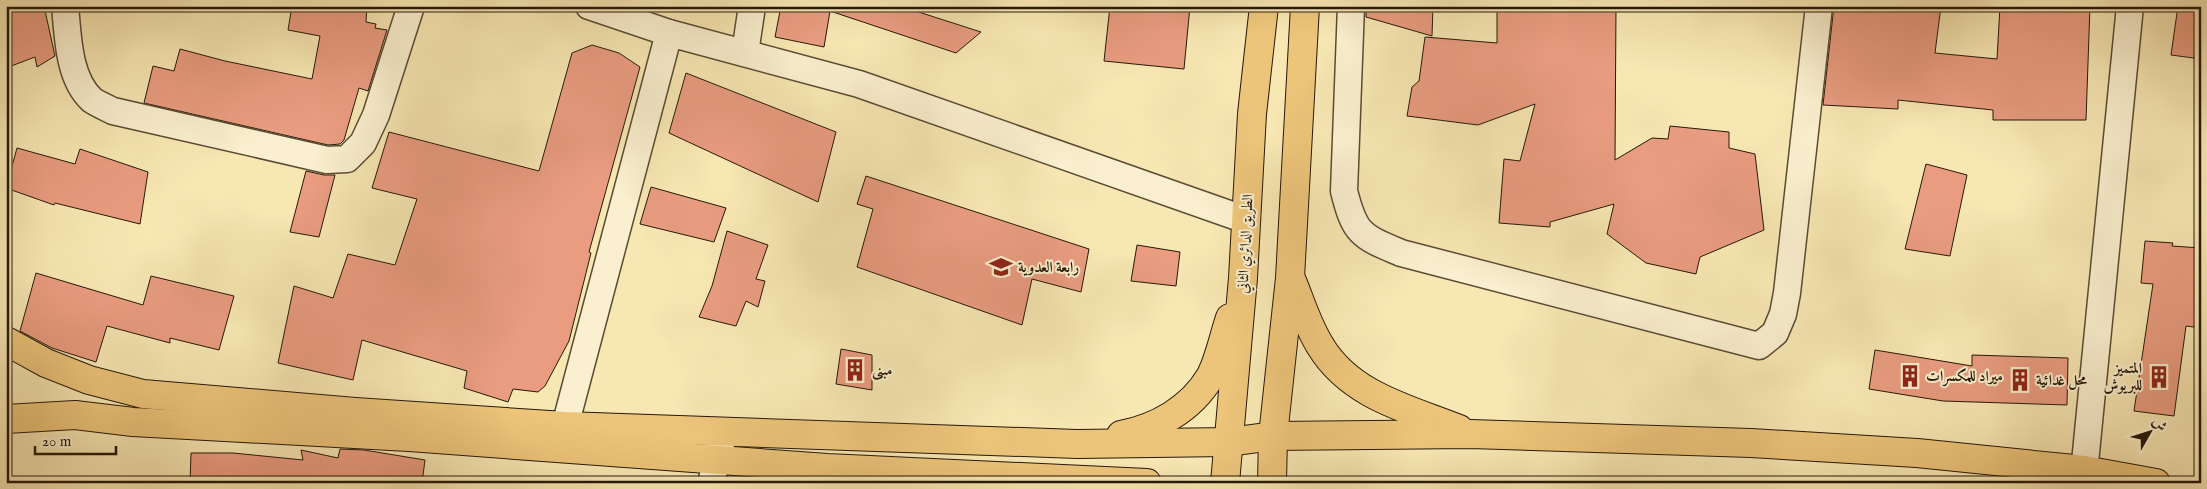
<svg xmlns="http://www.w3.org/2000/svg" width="2207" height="489" font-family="'IM FELL English',Amiri,serif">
  <rect width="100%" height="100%" fill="#f7e7b3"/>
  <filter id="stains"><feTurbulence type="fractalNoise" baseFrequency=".004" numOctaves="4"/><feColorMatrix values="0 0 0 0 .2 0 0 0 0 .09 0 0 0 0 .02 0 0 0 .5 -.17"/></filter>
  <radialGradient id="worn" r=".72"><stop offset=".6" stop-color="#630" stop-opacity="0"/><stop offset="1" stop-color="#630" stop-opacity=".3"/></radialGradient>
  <g fill="#e99c80" stroke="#261808">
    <polygon points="6,6 44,6 55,56 37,67 35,57 6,68"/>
    <polygon points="292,6 367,6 366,22 376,24 375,28 387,30 368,91 359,88 344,140 340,144 328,145 144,103 153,66 174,71 180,49 225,61 312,79 320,36 288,30"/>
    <polygon points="781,6 900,6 981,32 956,53 830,11 824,47 775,37"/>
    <polygon points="1110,6 1190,6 1184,69 1104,61"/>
    <polygon points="1366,6 1433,6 1432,36 1366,17"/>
    <polygon points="1497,6 1616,6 1615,160 1652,138 1668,139 1670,126 1729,132 1729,148 1755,154 1764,230 1700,257 1696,274 1646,263 1607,234 1614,204 1550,222 1550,227 1499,223 1504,159 1520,161 1535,104 1478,125 1407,116 1412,87 1419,81 1425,37 1497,43"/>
    <polygon points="1834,6 1941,6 1935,53 1997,59 2000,6 2090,6 2086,120 1993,120 1993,110 1898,100 1898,109 1823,105"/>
    <polygon points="2178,6 2201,8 2201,59 2171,55"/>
    <polygon points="592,45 619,53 640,67 589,252 591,253 569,341 545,386 538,392 513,389 508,402 464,388 467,371 362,340 353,380 278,363 294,286 333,298 348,254 395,265 417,199 372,188 389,132 539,171 572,53"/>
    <polygon points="686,73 836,132 818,202 669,133"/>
    <polygon points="17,148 75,164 80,149 148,172 140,224 55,203 54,205 6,188"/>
    <polygon points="1926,164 1967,175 1950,256 1905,249"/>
    <polygon points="306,171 324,175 335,175 319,237 290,232"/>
    <polygon points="866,176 1089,249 1081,292 1032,279 1022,325 857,267 873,209 857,204"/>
    <polygon points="651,187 726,208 714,242 640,224"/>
    <polygon points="727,231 768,245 756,279 765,281 758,307 746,301 736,326 699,317 712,286"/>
    <polygon points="2145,241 2173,243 2172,246 2201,248 2201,328 2186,326 2174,416 2134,411 2153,284 2141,283"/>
    <polygon points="1137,245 1180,252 1176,286 1131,281"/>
    <polygon points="36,273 143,305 151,276 234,296 219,350 170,338 170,343 107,326 96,362 52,348 20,331"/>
    <polygon points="841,349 872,355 872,390 836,384"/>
    <polygon points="1875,350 1972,366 1972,355 2068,358 2067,405 1943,401 1869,389"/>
    <polygon points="340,449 364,450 425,460 422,483 190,483 191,453 233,453 303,460 301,450 338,458"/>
  </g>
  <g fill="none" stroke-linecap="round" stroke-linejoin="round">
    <defs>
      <g id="minor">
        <path d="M65 6C68 36 68 78 92 100 98 104 107 108 113 111L327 160 347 159 363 143 376 115 411 6"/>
        <polyline points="589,6 669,33 859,84 1246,220"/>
        <path d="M1351 6 1344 191C1355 235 1361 236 1401 253L1759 346 1775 333 1783 314 1787 293 1819 6"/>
        <polyline points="745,53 752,6"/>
        <polyline points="565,426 669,33"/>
        <polyline points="711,483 722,440"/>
        <polyline points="2083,483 2130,6"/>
      </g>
      <g id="major">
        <path d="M1292 281C1301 303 1308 327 1321 347 1351 396 1409 409 1459 429"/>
        <polyline points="6,341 46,363 89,380 143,394 355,412 565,426 1077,444 1229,442 1273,436 1470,434 1751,443 1917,453 2084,470 2156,483"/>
        <polyline points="6,419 75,415 133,422 409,437 827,468 1147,483"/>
        <path d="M1121 435C1157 428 1191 409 1210 377 1219 361 1224 335 1230 318"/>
        <polyline points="1225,483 1243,278 1252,114 1264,6"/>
        <polyline points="1272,483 1273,436 1290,278 1305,6"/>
      </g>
    </defs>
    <use href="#minor" stroke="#5a4c33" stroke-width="29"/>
    <use href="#major" stroke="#261808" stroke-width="30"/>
    <use href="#minor" stroke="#faefce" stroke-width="26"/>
    <use href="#major" stroke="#ecc47a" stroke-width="28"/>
  </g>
  <defs>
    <symbol id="school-bare" viewBox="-9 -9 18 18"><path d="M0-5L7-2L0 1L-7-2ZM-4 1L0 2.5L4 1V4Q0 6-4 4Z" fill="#8f2418" stroke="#faefce" stroke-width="2.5" paint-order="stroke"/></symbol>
    <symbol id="building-bare" viewBox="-9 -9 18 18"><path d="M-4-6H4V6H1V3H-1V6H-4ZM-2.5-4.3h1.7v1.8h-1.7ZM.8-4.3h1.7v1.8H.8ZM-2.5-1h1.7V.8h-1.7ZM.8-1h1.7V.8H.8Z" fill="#8f2418" stroke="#faefce" stroke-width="2.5" paint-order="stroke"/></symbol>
  </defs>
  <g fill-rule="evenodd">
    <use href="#school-bare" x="985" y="251" width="32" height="32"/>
    <use href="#building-bare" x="839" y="354" width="32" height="32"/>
    <use href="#building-bare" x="1894" y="360" width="32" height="32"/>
    <use href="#building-bare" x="2143" y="361" width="32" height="32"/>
    <use href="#building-bare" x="2004" y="364" width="32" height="32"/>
  </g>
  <g text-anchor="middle" stroke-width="4" stroke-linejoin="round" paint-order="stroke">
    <g font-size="15" fill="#261808" stroke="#faefce">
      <text transform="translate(1245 244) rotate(-87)" y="5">الطريق الدائري الثاني</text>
    </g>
    <g font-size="15" font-weight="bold" fill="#261808" stroke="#faefce" text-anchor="start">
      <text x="1018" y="272">رابعة العدوية</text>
      <text x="2142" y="373" text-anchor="end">المتميز<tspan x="2142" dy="17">للبريوش</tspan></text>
      <text x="872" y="375">مبنى</text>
      <text x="1926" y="381">ميراد للمكسرات</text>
      <text x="2036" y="385">محل غدائية</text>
    </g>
  </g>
  <rect width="2207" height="489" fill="none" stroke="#f7e7b3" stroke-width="25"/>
  <rect x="8" y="8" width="2192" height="474" fill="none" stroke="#261808" stroke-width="2.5"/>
  <rect x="12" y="12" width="2182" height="464" fill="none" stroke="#261808"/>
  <g transform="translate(2150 432) rotate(51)" stroke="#faefce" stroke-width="4" paint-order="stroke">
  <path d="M0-4L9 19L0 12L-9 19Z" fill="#261808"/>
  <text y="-8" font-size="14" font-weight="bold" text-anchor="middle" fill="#261808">ش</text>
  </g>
  <path d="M35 446v8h81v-8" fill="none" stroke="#261808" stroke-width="2.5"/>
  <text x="42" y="446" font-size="15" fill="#261808" stroke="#faefce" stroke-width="4" paint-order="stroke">20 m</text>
  <rect width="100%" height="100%" filter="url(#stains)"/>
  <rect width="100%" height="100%" fill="url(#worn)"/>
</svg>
